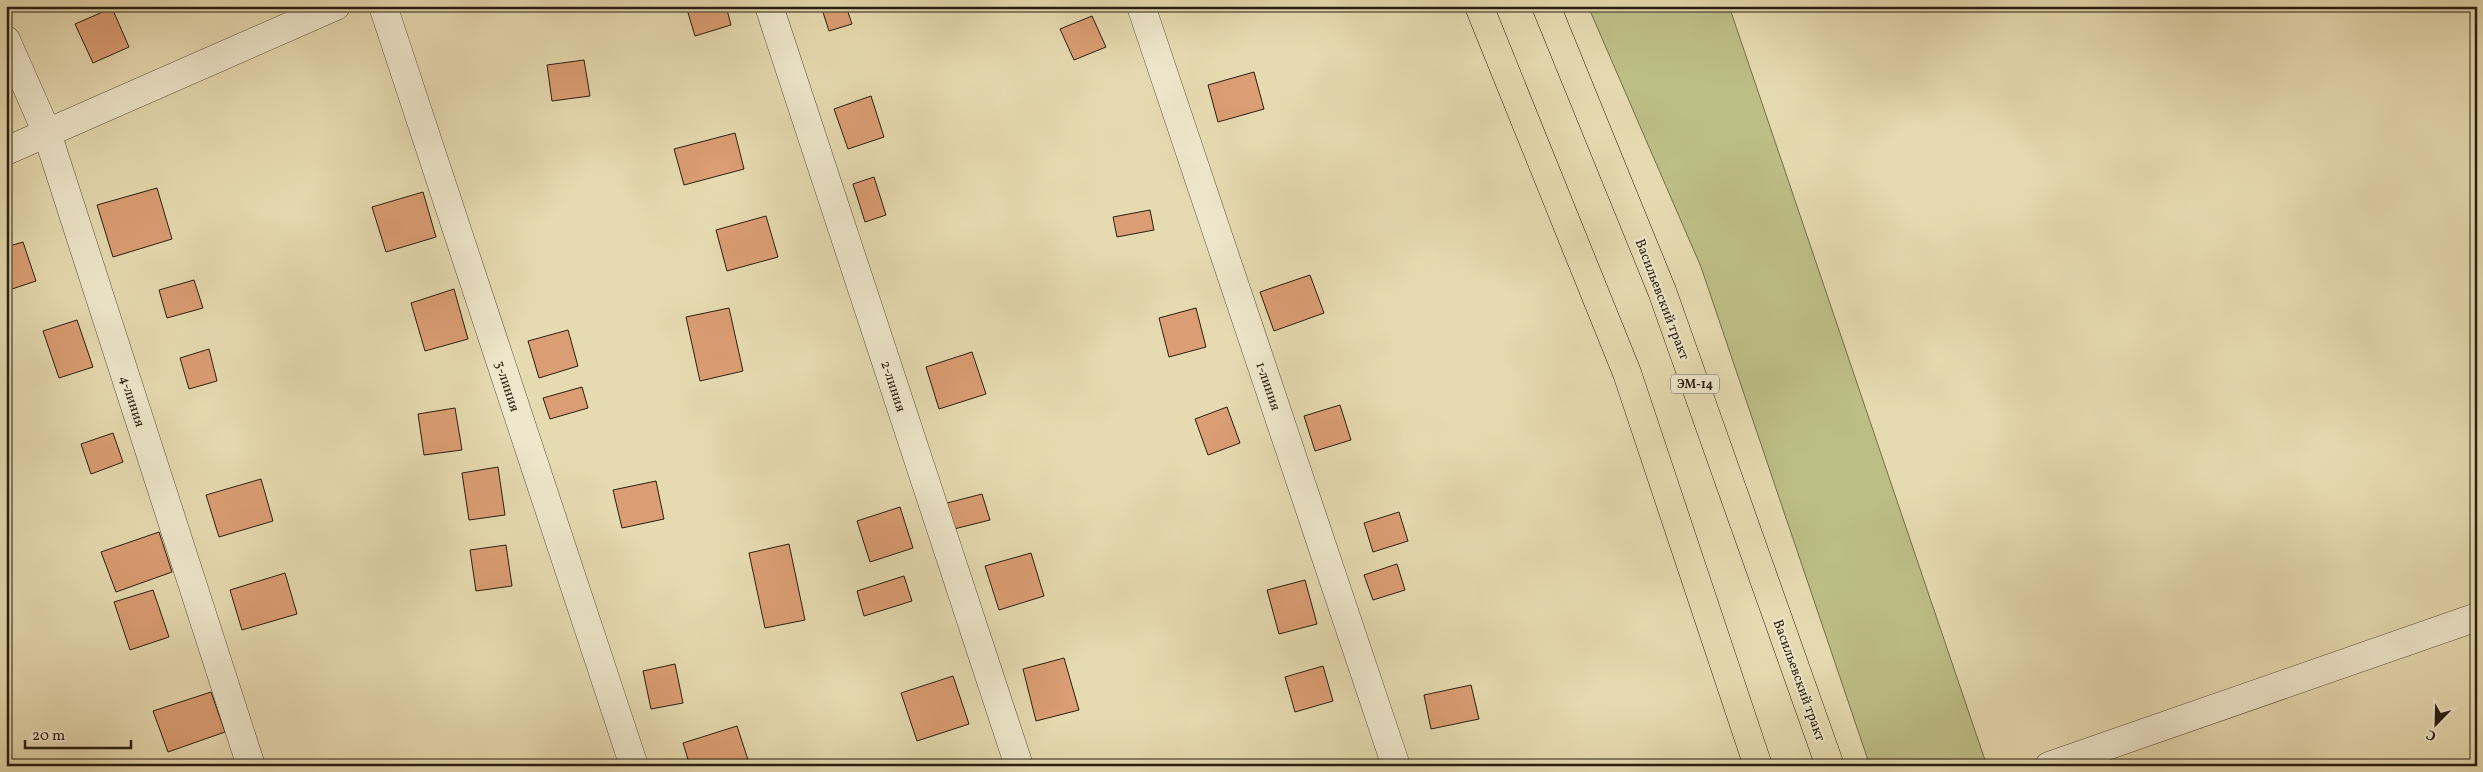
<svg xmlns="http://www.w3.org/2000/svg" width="2483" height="772" font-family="Vollkorn,serif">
  <rect width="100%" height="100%" fill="#e6dab0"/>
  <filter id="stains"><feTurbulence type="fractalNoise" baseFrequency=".004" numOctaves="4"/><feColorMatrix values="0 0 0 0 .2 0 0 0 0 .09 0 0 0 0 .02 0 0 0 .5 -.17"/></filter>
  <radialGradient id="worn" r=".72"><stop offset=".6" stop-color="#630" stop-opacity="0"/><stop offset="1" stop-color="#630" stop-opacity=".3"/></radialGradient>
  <polygon fill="#bdbd86" stroke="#736e4b" points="1588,6 1729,6 1987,766 1870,766 1701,267"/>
  <g fill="#db9d73" stroke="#291e10">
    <polygon points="686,6 726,6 731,25 695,36"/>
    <polygon points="821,6 846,6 852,24 829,31"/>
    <polygon points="112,8 129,47 93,63 75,24"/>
    <polygon points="1092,16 1106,47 1074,60 1060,29"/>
    <polygon points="584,60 590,96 552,101 547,65"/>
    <polygon points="1254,72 1264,109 1218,122 1208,85"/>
    <polygon points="871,96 884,137 848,149 834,109"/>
    <polygon points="735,133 744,169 684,185 674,149"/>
    <polygon points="874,177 886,215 865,222 853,184"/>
    <polygon points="157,188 172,239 113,257 97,205"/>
    <polygon points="423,192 436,237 386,252 372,207"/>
    <polygon points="1150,210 1154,230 1117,237 1113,217"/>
    <polygon points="766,216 778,257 727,271 716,230"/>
    <polygon points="23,242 36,281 6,291 6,247"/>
    <polygon points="1310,275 1324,313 1274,331 1260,292"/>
    <polygon points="194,280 203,308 167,318 159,290"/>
    <polygon points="454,289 468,339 425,351 411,303"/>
    <polygon points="729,308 743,371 700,381 686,317"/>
    <polygon points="1196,308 1206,347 1169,357 1159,318"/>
    <polygon points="77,320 93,367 59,378 43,331"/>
    <polygon points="568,330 578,366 539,378 528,341"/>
    <polygon points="209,349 217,381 189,389 180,358"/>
    <polygon points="972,352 986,394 939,409 926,367"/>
    <polygon points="582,387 588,408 550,419 543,398"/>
    <polygon points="1340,405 1351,440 1315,451 1304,416"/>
    <polygon points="1227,407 1240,443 1208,455 1195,419"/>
    <polygon points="455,408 462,450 424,455 418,414"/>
    <polygon points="113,433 123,462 91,474 81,444"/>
    <polygon points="498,467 505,515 469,520 462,473"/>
    <polygon points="261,479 273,521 219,537 206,495"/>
    <polygon points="656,481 664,519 622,528 613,490"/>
    <polygon points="982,494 990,520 954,529 947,503"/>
    <polygon points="900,507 913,548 870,562 857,521"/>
    <polygon points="1399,512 1408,541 1373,552 1364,523"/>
    <polygon points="159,532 172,572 116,592 101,552"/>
    <polygon points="789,544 805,620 765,628 749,553"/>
    <polygon points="506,545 512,586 476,591 470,550"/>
    <polygon points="1031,553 1044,596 999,610 985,566"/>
    <polygon points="1397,564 1405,590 1373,600 1364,575"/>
    <polygon points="285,573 297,614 242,630 230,590"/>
    <polygon points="904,576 912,601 864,616 857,591"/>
    <polygon points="1305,580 1317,624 1279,634 1267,590"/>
    <polygon points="153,590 169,637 130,650 114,602"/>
    <polygon points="1064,658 1079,710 1036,721 1023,669"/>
    <polygon points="675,664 683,703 651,709 643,671"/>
    <polygon points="1323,666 1333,701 1295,712 1285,677"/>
    <polygon points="953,676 969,724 917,741 901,693"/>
    <polygon points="1471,685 1479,719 1431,729 1424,695"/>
    <polygon points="211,692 225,732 168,752 153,711"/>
    <polygon points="737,726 750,766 690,766 683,743"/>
  </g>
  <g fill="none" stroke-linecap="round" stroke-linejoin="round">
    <defs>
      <g id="minor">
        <polyline points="383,6 634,766"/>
        <polyline points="769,6 1019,766"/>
        <polyline points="1141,6 1396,766"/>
        <polyline points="6,40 47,133 251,766"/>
        <polyline points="6,151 336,6"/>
        <polyline points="2049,766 2477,617"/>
      </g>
      <g id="major">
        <polyline points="1479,6 1627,373 1758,766"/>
        <polyline points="1546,6 1662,291 1830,766"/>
      </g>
    </defs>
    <use href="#minor" stroke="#584d38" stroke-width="29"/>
    <use href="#major" stroke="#291e10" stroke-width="29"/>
    <use href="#minor" stroke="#efe7cc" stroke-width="28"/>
    <use href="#major" stroke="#e6dab0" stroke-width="28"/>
  </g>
  <g text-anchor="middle" stroke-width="4" stroke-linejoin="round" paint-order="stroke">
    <rect fill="#efe7cc" stroke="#645a48" stroke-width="1" x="1671" y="374.5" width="48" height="19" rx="4"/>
    <g font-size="12" font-weight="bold" fill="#291e10">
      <text x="1695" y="388">ЭМ-14</text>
    </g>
    <g font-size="14" fill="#291e10" stroke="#efe7cc">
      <text transform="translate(1663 299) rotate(69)" y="5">Васильевский тракт</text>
      <text transform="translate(508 386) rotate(72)" y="5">3-линия</text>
      <text transform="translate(894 386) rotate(72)" y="5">2-линия</text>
      <text transform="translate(1269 386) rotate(71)" y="5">1-линия</text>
      <text transform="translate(133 401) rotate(72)" y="5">4-линия</text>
      <text transform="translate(1800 680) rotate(70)" y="5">Васильевский тракт</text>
    </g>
  </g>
  <rect width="2483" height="772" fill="none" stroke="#e6dab0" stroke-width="25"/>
  <rect x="8" y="8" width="2468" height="757" fill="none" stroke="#291e10" stroke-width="2.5"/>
  <rect x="12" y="12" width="2458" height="747" fill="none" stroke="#291e10"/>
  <g transform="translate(2436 724) rotate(203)" stroke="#efe7cc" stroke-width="4" paint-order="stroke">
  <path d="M0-4L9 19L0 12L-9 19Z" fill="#291e10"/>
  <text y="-8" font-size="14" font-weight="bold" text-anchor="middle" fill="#291e10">С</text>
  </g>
  <path d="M25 740v8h106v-8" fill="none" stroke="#291e10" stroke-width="2.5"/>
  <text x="32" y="740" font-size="15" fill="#291e10" stroke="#efe7cc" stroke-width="4" paint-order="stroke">20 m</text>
  <rect width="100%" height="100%" filter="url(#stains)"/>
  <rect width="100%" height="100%" fill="url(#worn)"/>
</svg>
